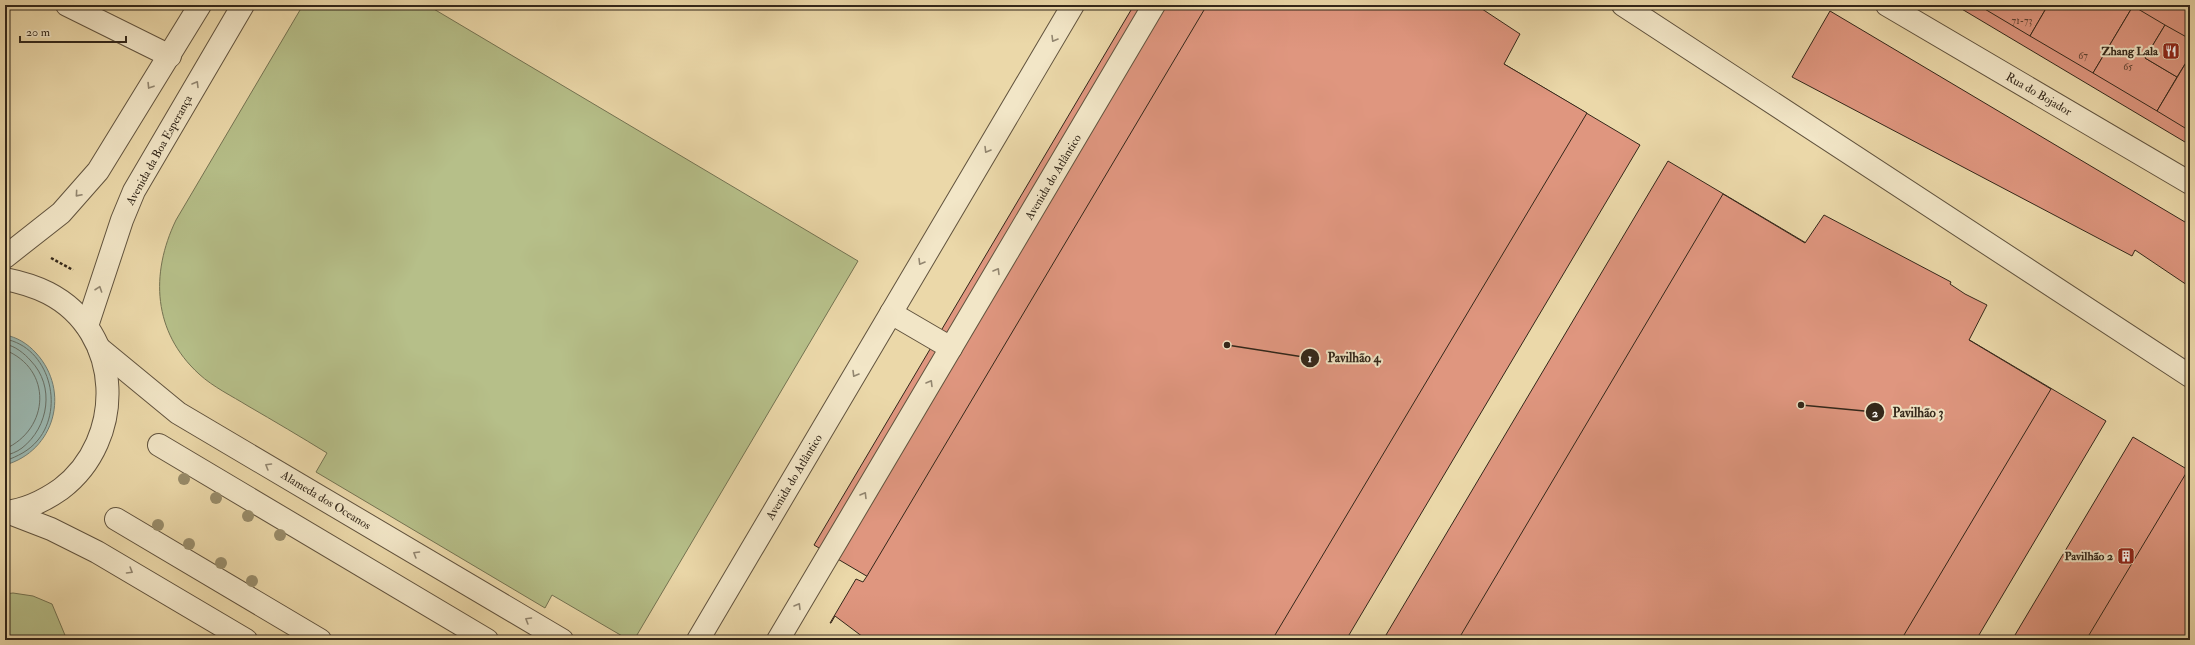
<svg xmlns="http://www.w3.org/2000/svg" width="2195" height="645" font-family="'IM FELL Double Pica',serif">
  <rect width="100%" height="100%" fill="#ebd8a9"/>
  <filter id="stains"><feTurbulence type="fractalNoise" baseFrequency=".005" numOctaves="4"/><feColorMatrix values="0 0 0 0 .2 0 0 0 0 .09 0 0 0 0 .02 0 0 0 .5 -.17"/></filter>
  <radialGradient id="worn" r=".72"><stop offset=".6" stop-color="#630" stop-opacity="0"/><stop offset="1" stop-color="#630" stop-opacity=".3"/></radialGradient>
  <g fill="#b6bf89" stroke="#747352">
    <path d="M303 5H427L858 261 634 640H629L552 595 545 608 316 472 327 453C301 437 274 421 248 406 232 396 213 387 199 374 153 332 150 274 176 220Z"/>
    <polygon points="13,593 33,596 52,604 67,640 5,640 5,594"/>
  </g>
  <path fill="#9bb8b1" stroke="#717e75" d="M5 335C17 337 28 344 36 353 71 391 55 451 5 465Z"/>
  <g fill="none" stroke-linecap="round" stroke-linejoin="round">
    <g stroke="#677066" stroke-width="1">
      <path d="M5 339C49 347 65 407 38 440 29 451 18 456 5 461"/>
      <path d="M5 344C15 346 24 353 31 361 55 386 49 427 22 448 17 452 10 454 5 456"/>
      <path d="M5 350C53 369 50 429 5 449"/>
    </g>
  </g>
  <g fill="#df967f" stroke="#33271a">
    <polygon points="1134,5 1405,5 1640,145 1346,640 975,640 814,545"/>
    <polygon points="1207,5 1476,5 1520,34 1504,64 1587,113 1272,640 867,640 835,616 831,623 830,623 856,579 863,582 867,576"/>
    <polygon points="1955,5 2190,5 2190,145"/>
    <polygon points="1978,5 2048,5 2030,36"/>
    <polygon points="2048,5 2132,5 2133,6 2093,73 2030,36"/>
    <polygon points="2133,6 2165,25 2145,58 2177,77 2157,111 2093,73"/>
    <polygon points="1830,11 2190,225 2190,287 2135,250 2132,256 1792,77"/>
    <polygon points="2165,25 2190,39 2190,56 2177,77 2145,58"/>
    <polygon points="2190,56 2190,131 2157,111"/>
    <polygon points="1668,161 2106,421 1976,640 1383,640"/>
    <polygon points="1723,194 1805,243 1824,215 1951,282 1950,284 1965,294 1987,305 1969,340 2051,389 1901,640 1458,640"/>
    <polygon points="2133,437 2190,471 2190,640 2012,640"/>
    <polygon points="2188,470 2190,471 2190,640 2086,640"/>
  </g>
  <g fill="none" stroke-linecap="round" stroke-linejoin="round">
    <defs>
      <g id="minor">
        <polyline points="67,5 170,56"/>
        <polyline points="1623,5 2190,376"/>
        <polyline points="1887,5 2190,183"/>
        <polyline points="5,257 61,213 98,171 200,5"/>
        <path d="M5 279C20 282 34 286 48 293 124 332 126 440 61 489 44 501 25 510 5 512"/>
        <polyline points="891,313 951,348"/>
        <polyline points="87,326 122,220 134,191 243,5"/>
        <polyline points="99,348 178,413 562,640"/>
        <polyline points="159,445 487,640"/>
        <polyline points="7,512 51,529 97,552 246,640"/>
        <polyline points="116,519 320,640"/>
        <polyline points="698,640 1073,5"/>
        <polyline points="778,640 1154,5"/>
      </g>
    </defs>
    <use href="#minor" stroke="#61533e" stroke-width="24"/>
    <polyline stroke="#33271a" stroke-width="2.5" stroke-dasharray="3 2" stroke-linecap="butt" points="51,258 73,270"/>
    <use href="#minor" stroke="#f2e6c7" stroke-width="22"/>
  </g>
  <g fill="#988c6a">
    <circle cx="184" cy="479" r="6"/>
    <circle cx="216" cy="498" r="6"/>
    <circle cx="248" cy="516" r="6"/>
    <circle cx="158" cy="525" r="6"/>
    <circle cx="280" cy="535" r="6"/>
    <circle cx="189" cy="544" r="6"/>
    <circle cx="221" cy="563" r="6"/>
    <circle cx="252" cy="581" r="6"/>
  </g>
  <defs><path id="oneway-chevron" d="M-2-3.5L2.5 0L-2 3.5" fill="none" stroke-width="1.6" stroke-linecap="round" stroke-linejoin="round"/></defs>
  <g stroke="#928670">
    <use href="#oneway-chevron" transform="translate(1054 39) rotate(121)"/>
    <use href="#oneway-chevron" transform="translate(196 84) rotate(-59)"/>
    <use href="#oneway-chevron" transform="translate(150 86) rotate(122)"/>
    <use href="#oneway-chevron" transform="translate(987 150) rotate(121)"/>
    <use href="#oneway-chevron" transform="translate(78 194) rotate(131)"/>
    <use href="#oneway-chevron" transform="translate(921 262) rotate(121)"/>
    <use href="#oneway-chevron" transform="translate(997 271) rotate(-59)"/>
    <use href="#oneway-chevron" transform="translate(99 289) rotate(-71)"/>
    <use href="#oneway-chevron" transform="translate(855 374) rotate(121)"/>
    <use href="#oneway-chevron" transform="translate(930 383) rotate(-59)"/>
    <use href="#oneway-chevron" transform="translate(268 466) rotate(-149)"/>
    <use href="#oneway-chevron" transform="translate(864 495) rotate(-59)"/>
    <use href="#oneway-chevron" transform="translate(416 554) rotate(-149)"/>
    <use href="#oneway-chevron" transform="translate(130 571) rotate(31)"/>
    <use href="#oneway-chevron" transform="translate(798 606) rotate(-59)"/>
    <use href="#oneway-chevron" transform="translate(528 620) rotate(-149)"/>
  </g>
  <defs>
    <symbol id="restaurant-square" viewBox="-11 -11 22 22"><rect x="-9" y="-9" width="18" height="18" rx="4" fill="#8f2418" stroke="#f2e6c7"/><path d="M-5-6h1v4h1v-4h1v4h1v-4h1v5L-1.5 .5V6h-2V.5L-5-1ZM5-6V6H3V1.5H1.5Q1.5-4 5-6Z" fill="#fff"/></symbol>
    <symbol id="building-square" viewBox="-11 -11 22 22"><rect x="-9" y="-9" width="18" height="18" rx="4" fill="#8f2418" stroke="#f2e6c7"/><path d="M-4-6H4V6H1V3H-1V6H-4ZM-2.5-4.3h1.7v1.8h-1.7ZM.8-4.3h1.7v1.8H.8ZM-2.5-1h1.7V.8h-1.7ZM.8-1h1.7V.8H.8Z" fill="#fff"/></symbol>
  </defs>
  <g fill-rule="evenodd">
    <use href="#restaurant-square" x="2161" y="41" width="20" height="20"/>
    <use href="#building-square" x="2116" y="546" width="20" height="20"/>
  </g>
  <g text-anchor="middle" stroke-width="4" stroke-linejoin="round" paint-order="stroke">
    <g font-size="10" fill="#5e4333">
      <text x="2022" y="24">71-73</text>
      <text x="2083" y="59">67</text>
      <text x="2128" y="70">65</text>
    </g>
    <g font-size="12" font-weight="bold" fill="#33271a" stroke="#f2e6c7" text-anchor="end">
      <text x="2158" y="55">Zhang Lala</text>
      <text x="2113" y="560">Pavilhão 2</text>
    </g>
    <g font-size="12" fill="#33271a" stroke="#f2e6c7">
      <text transform="translate(2039 94) rotate(30)" y="4">Rua do Bojador</text>
      <text transform="translate(159 150) rotate(-61)" y="4">Avenida da Boa Esperança</text>
      <text transform="translate(1053 177) rotate(-59)" y="4">Avenida do Atlântico</text>
      <text transform="translate(794 477) rotate(-59)" y="4">Avenida do Atlântico</text>
      <text transform="translate(326 500) rotate(31)" y="4">Alameda dos Oceanos</text>
    </g>
  </g>
  <path fill="none" stroke="#33271a" stroke-width="1.5" d="M1227 345L1310 358M1801 405L1875 412"/>
  <g fill="#33271a" stroke="#f2e6c7" stroke-width="1.5">
    <circle cx="1227" cy="345" r="4"/>
    <circle cx="1801" cy="405" r="4"/>
    <circle cx="1310" cy="358" r="10"/>
    <circle cx="1875" cy="412" r="10"/>
  </g>
  <g font-size="12" text-anchor="middle" font-weight="bold" fill="#fff">
    <text x="1310" y="362">1</text>
    <text x="1875" y="417">2</text>
  </g>
  <g font-size="13" text-anchor="middle" font-weight="bold" fill="#33271a" stroke="#f2e6c7" stroke-width="4" stroke-linejoin="round" paint-order="stroke">
    <text x="1354" y="362">Pavilhão 4</text>
    <text x="1918" y="417">Pavilhão 3</text>
  </g>
  <rect width="2195" height="645" fill="none" stroke="#ebd8a9" stroke-width="20"/>
  <rect x="6" y="6" width="2183" height="633" fill="none" stroke="#33271a" stroke-width="2"/>
  <rect x="10" y="10" width="2175" height="625" fill="none" stroke="#33271a"/>
  <path d="M20 36v6h106v-6" fill="none" stroke="#33271a" stroke-width="2"/>
  <text x="26" y="36" font-size="12" fill="#33271a" stroke="#f2e6c7" stroke-width="3" paint-order="stroke">20 m</text>
  <rect width="100%" height="100%" filter="url(#stains)"/>
  <rect width="100%" height="100%" fill="url(#worn)"/>
</svg>
